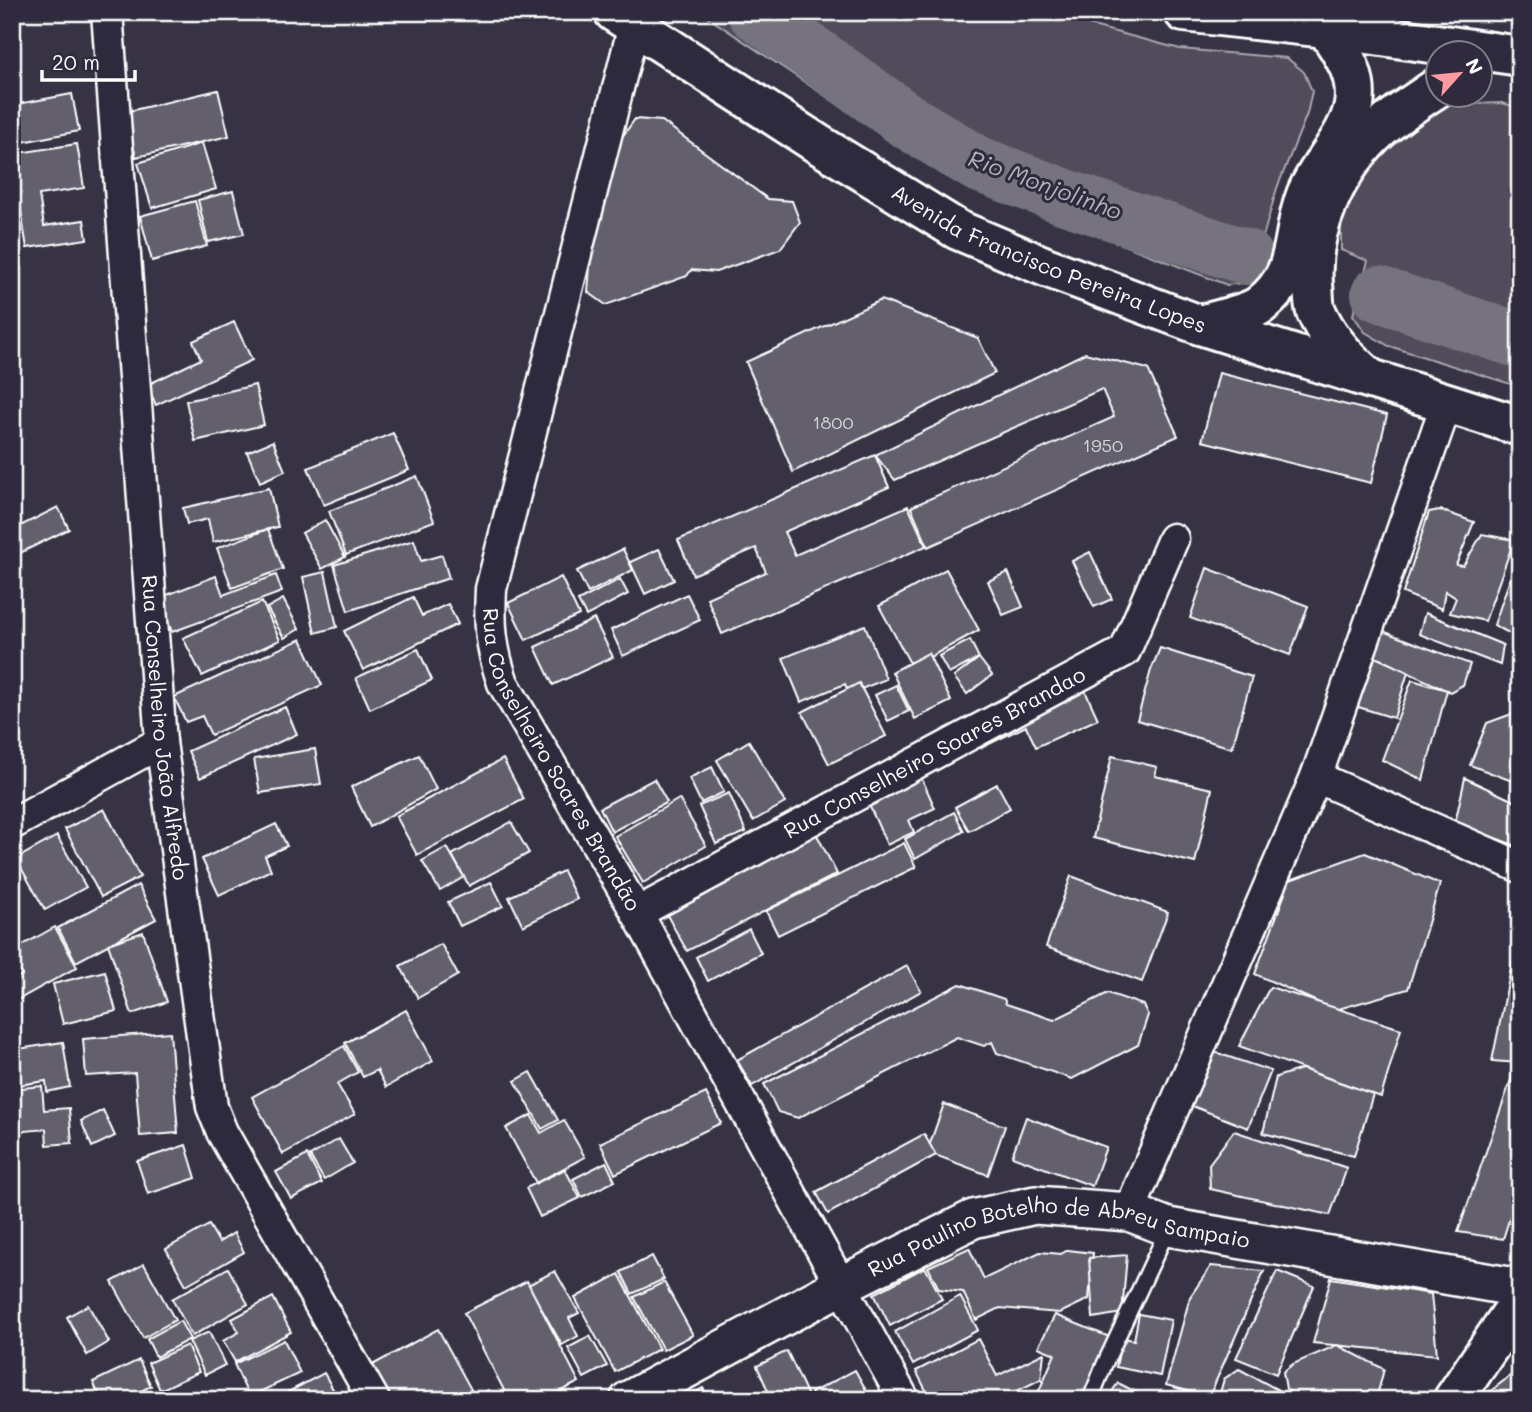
<svg xmlns="http://www.w3.org/2000/svg" width="1532" height="1412" font-family="Mali,sans-serif">
  <rect width="100%" height="100%" fill="#373345"/>
  <filter id="ink" filterUnits="userSpaceOnUse"><feTurbulence type="fractalNoise" baseFrequency=".0143" numOctaves="2"/><feDisplacementMap in="SourceGraphic" scale="14" xChannelSelector="R" yChannelSelector="G"/><feConvolveMatrix kernelMatrix="1 2 1 2 8 2 1 2 1" color-interpolation-filters="sRGB"/></filter>
  <g filter="url(#ink)">
    <g fill="#514c5c" stroke="#a8a6ae" stroke-width="2">
      <polygon points="700,12 1064,12 1089,25 1180,49 1287,58 1304,72 1312,91 1307,114 1277,188 1250,282 1227,285 945,176"/>
      <polygon points="1502,103 1520,108 1520,387 1389,346 1365,332 1353,315 1368,261 1341,250 1341,209 1365,167 1399,138 1446,105"/>
    </g>
    <g fill="none" stroke-linecap="round" stroke-linejoin="round">
      <g stroke="#76737f" stroke-width="56">
        <polyline points="755,12 907,121 978,164 1068,198 1246,257"/>
        <polyline points="1379,294 1520,341"/>
      </g>
    </g>
    <g fill="#635f6d" stroke="#fff" stroke-width="2">
      <polygon points="218,90 229,136 136,157 125,112"/>
      <polygon points="72,94 79,131 12,144 12,105"/>
      <polygon points="635,119 662,121 768,199 792,201 800,222 780,249 716,272 691,270 687,276 606,305 588,292 592,240 598,232 593,219 596,173"/>
      <polygon points="202,143 216,189 152,208 138,163"/>
      <polygon points="77,144 84,188 39,195 44,226 84,220 87,239 27,248 19,200 12,201 12,154"/>
      <polygon points="233,191 244,234 208,242 198,200"/>
      <polygon points="195,201 207,246 152,261 140,216"/>
      <polygon points="881,300 978,338 995,373 793,472 746,362"/>
      <polygon points="234,322 252,360 156,405 147,385 201,359 193,341"/>
      <polygon points="1085,353 1148,369 1178,436 928,547 911,507 1114,417 1102,389 895,480 875,455"/>
      <polygon points="1219,373 1387,415 1371,483 1202,441"/>
      <polygon points="255,385 264,425 195,441 186,401"/>
      <polygon points="393,433 409,470 324,505 308,468"/>
      <polygon points="273,441 285,471 260,482 247,452"/>
      <polygon points="875,455 889,487 784,532 795,555 908,506 926,546 722,634 707,598 766,572 756,548 693,575 678,540"/>
      <polygon points="417,476 434,521 346,555 329,511"/>
      <polygon points="269,488 278,527 213,542 208,519 187,524 183,508"/>
      <polygon points="58,507 69,529 12,557 12,530"/>
      <polygon points="1440,510 1474,522 1456,565 1463,566 1482,534 1514,540 1485,621 1450,613 1456,598 1445,591 1442,609 1403,593 1429,512"/>
      <polygon points="325,520 345,557 322,569 302,533"/>
      <polygon points="268,529 283,569 232,588 217,548"/>
      <polygon points="414,540 421,561 442,555 449,578 348,611 334,565"/>
      <polygon points="623,549 633,570 588,593 577,571"/>
      <polygon points="659,549 674,580 645,594 630,562"/>
      <polygon points="1520,550 1520,639 1494,625"/>
      <polygon points="1090,552 1112,599 1094,607 1072,561"/>
      <polygon points="1207,568 1308,606 1290,655 1190,618"/>
      <polygon points="946,569 979,630 912,667 879,606"/>
      <polygon points="325,572 337,627 315,633 303,577"/>
      <polygon points="1008,572 1023,607 1003,615 988,581"/>
      <polygon points="276,575 282,592 172,632 159,598 216,576 223,595"/>
      <polygon points="561,577 579,615 526,640 508,603"/>
      <polygon points="620,579 628,594 586,616 578,601"/>
      <polygon points="687,594 700,620 623,656 611,630"/>
      <polygon points="413,597 422,616 448,604 458,624 363,670 344,631"/>
      <polygon points="283,599 299,629 284,638 267,608"/>
      <polygon points="262,602 280,640 202,676 183,638"/>
      <polygon points="1425,613 1503,645 1500,665 1419,634"/>
      <polygon points="594,619 613,657 553,685 535,647"/>
      <polygon points="865,625 886,679 849,694 845,684 801,702 783,658"/>
      <polygon points="1372,627 1470,664 1463,685 1450,692 1364,652"/>
      <polygon points="301,639 322,685 211,735 202,716 186,722 174,697"/>
      <polygon points="970,640 979,658 949,674 939,656"/>
      <polygon points="1160,648 1252,677 1232,748 1137,720 1151,670"/>
      <polygon points="418,649 432,680 370,709 356,678"/>
      <polygon points="928,653 951,701 915,719 892,672"/>
      <polygon points="1373,656 1408,672 1394,718 1355,706"/>
      <polygon points="979,658 992,675 967,694 954,677"/>
      <polygon points="1412,680 1447,690 1423,780 1382,760"/>
      <polygon points="1081,682 1098,719 1036,747 1026,726 981,748 977,736"/>
      <polygon points="859,683 886,736 829,764 802,712"/>
      <polygon points="896,685 909,711 888,721 875,695"/>
      <polygon points="285,707 297,734 200,778 188,751"/>
      <polygon points="1520,711 1520,784 1470,765 1487,723"/>
      <polygon points="749,741 785,803 753,821 717,760"/>
      <polygon points="315,749 321,784 260,793 254,759"/>
      <polygon points="419,755 436,789 370,827 351,787"/>
      <polygon points="1112,756 1157,767 1155,776 1212,789 1195,863 1093,838"/>
      <polygon points="503,759 524,799 417,855 396,816"/>
      <polygon points="712,767 724,792 701,803 689,778"/>
      <polygon points="917,768 935,808 909,820 914,832 887,845 865,796"/>
      <polygon points="1465,778 1520,804 1520,843 1514,845 1455,823"/>
      <polygon points="654,779 667,802 612,832 600,808"/>
      <polygon points="997,784 1010,808 969,831 955,807"/>
      <polygon points="729,793 746,832 716,844 699,806"/>
      <polygon points="679,799 706,846 643,883 615,836"/>
      <polygon points="104,809 140,877 101,897 65,829"/>
      <polygon points="954,812 964,831 915,859 905,839"/>
      <polygon points="511,822 529,853 469,886 452,855"/>
      <polygon points="276,824 287,846 265,856 271,870 219,895 202,859"/>
      <polygon points="815,831 837,874 687,951 664,910"/>
      <polygon points="57,836 86,887 45,910 16,859"/>
      <polygon points="904,843 916,867 778,935 766,911"/>
      <polygon points="447,847 464,877 440,891 422,861"/>
      <polygon points="1365,853 1440,884 1408,989 1335,1010 1255,974 1290,880"/>
      <polygon points="563,871 577,899 523,926 509,897"/>
      <polygon points="1071,876 1168,912 1142,982 1046,947"/>
      <polygon points="491,882 503,906 460,926 448,902"/>
      <polygon points="138,885 156,919 76,962 58,928"/>
      <polygon points="55,927 77,967 12,1003 12,980 22,975 12,959 12,951"/>
      <polygon points="749,929 761,953 708,981 696,957"/>
      <polygon points="143,932 167,1002 132,1014 108,944"/>
      <polygon points="441,944 458,975 418,998 400,966"/>
      <polygon points="1520,948 1520,1063 1492,1061 1515,949"/>
      <polygon points="907,966 921,991 752,1086 737,1060"/>
      <polygon points="105,971 116,1011 63,1024 53,984"/>
      <polygon points="960,984 1004,999 1006,1004 1054,1020 1108,993 1143,1005 1148,1015 1138,1045 1072,1079 997,1053 992,1042 984,1046 957,1037 798,1118 778,1112 764,1084"/>
      <polygon points="1270,987 1401,1029 1381,1097 1239,1046"/>
      <polygon points="406,1010 433,1061 386,1087 377,1070 363,1077 345,1043"/>
      <polygon points="170,1032 178,1133 140,1136 135,1073 86,1076 83,1039"/>
      <polygon points="63,1042 70,1087 47,1092 46,1081 12,1086 12,1050"/>
      <polygon points="344,1046 358,1072 337,1084 355,1114 283,1154 252,1097"/>
      <polygon points="1205,1049 1271,1071 1248,1128 1182,1102"/>
      <polygon points="1302,1069 1373,1094 1354,1156 1263,1133 1276,1077"/>
      <polygon points="1514,1071 1520,1072 1520,1185 1503,1239 1458,1232"/>
      <polygon points="531,1072 558,1120 542,1129 515,1081"/>
      <polygon points="42,1086 44,1110 69,1108 72,1143 47,1145 46,1129 15,1132 12,1089"/>
      <polygon points="706,1093 721,1123 615,1174 600,1143"/>
      <polygon points="944,1104 1005,1126 988,1175 927,1152"/>
      <polygon points="103,1110 115,1136 92,1147 81,1121"/>
      <polygon points="531,1115 541,1133 564,1120 585,1157 536,1183 506,1128"/>
      <polygon points="1026,1117 1106,1147 1092,1186 1012,1156"/>
      <polygon points="1234,1131 1347,1168 1330,1215 1210,1189 1209,1164"/>
      <polygon points="924,1134 936,1155 828,1214 816,1192"/>
      <polygon points="339,1139 353,1163 324,1180 310,1156"/>
      <polygon points="186,1145 196,1178 148,1194 137,1161"/>
      <polygon points="307,1155 322,1183 291,1199 276,1172"/>
      <polygon points="606,1162 615,1181 582,1197 573,1179"/>
      <polygon points="565,1169 580,1198 540,1217 526,1188"/>
      <polygon points="209,1225 219,1242 234,1233 244,1252 186,1285 166,1249"/>
      <polygon points="969,1248 984,1279 1040,1252 1061,1254 1068,1250 1093,1253 1089,1299 1060,1313 1000,1308 976,1320 963,1292 939,1289 928,1267"/>
      <polygon points="1127,1255 1122,1313 1093,1318 1089,1258"/>
      <polygon points="652,1256 664,1279 632,1294 621,1272"/>
      <polygon points="144,1264 175,1320 143,1338 112,1282"/>
      <polygon points="1211,1266 1264,1271 1209,1397 1166,1385 1190,1297"/>
      <polygon points="925,1267 942,1299 890,1326 874,1294"/>
      <polygon points="228,1268 248,1304 192,1336 172,1299"/>
      <polygon points="555,1271 579,1313 569,1318 578,1336 562,1345 528,1285"/>
      <polygon points="1277,1271 1314,1286 1276,1374 1236,1358"/>
      <polygon points="619,1274 659,1349 615,1372 575,1298"/>
      <polygon points="1331,1278 1431,1294 1437,1355 1313,1343"/>
      <polygon points="527,1281 579,1382 543,1400 509,1400 464,1313"/>
      <polygon points="664,1282 693,1335 663,1350 634,1297"/>
      <polygon points="960,1296 978,1330 913,1365 895,1332"/>
      <polygon points="273,1297 291,1332 235,1362 223,1341 239,1332 232,1319"/>
      <polygon points="88,1305 109,1342 87,1355 67,1317"/>
      <polygon points="1139,1314 1171,1320 1160,1376 1116,1367 1122,1338 1134,1340"/>
      <polygon points="1055,1315 1112,1338 1085,1400 1035,1400 1055,1354 1038,1347"/>
      <polygon points="180,1321 190,1339 156,1357 147,1339"/>
      <polygon points="438,1329 475,1397 488,1390 494,1400 385,1400 367,1368"/>
      <polygon points="209,1332 225,1365 205,1375 189,1341"/>
      <polygon points="590,1336 607,1366 584,1378 568,1348"/>
      <polygon points="978,1339 997,1376 1044,1353 1041,1379 999,1400 931,1400 916,1371"/>
      <polygon points="284,1340 300,1373 249,1397 234,1364"/>
      <polygon points="187,1345 199,1372 160,1390 148,1363"/>
      <polygon points="1337,1345 1384,1369 1376,1400 1302,1400 1286,1389 1283,1372 1293,1364"/>
      <polygon points="787,1351 810,1400 772,1400 757,1366"/>
      <polygon points="139,1360 151,1386 123,1400 101,1400 93,1382"/>
      <polygon points="1239,1369 1297,1400 1218,1400 1224,1379"/>
      <polygon points="1519,1369 1520,1400 1487,1400 1483,1397"/>
      <polygon points="855,1370 870,1397 864,1400 815,1400 811,1393"/>
      <polygon points="324,1373 339,1400 273,1400"/>
      <polygon points="1118,1383 1148,1398 1147,1400 1106,1400"/>
      <polygon points="703,1388 709,1400 683,1400"/>
    </g>
    <g fill="none" stroke-linecap="round" stroke-linejoin="round">
      <defs>
        <polyline id="service" points="1090,1400 1105,1363 1168,1229"/>
        <g id="minor">
          <path id="s1" d="M107 12 161 742 212 1107 222 1132 374 1400"/>
          <path id="s2" d="M634 25 491 589C489 625 491 649 503 683L637 913 904 1400"/>
          <polyline points="1316,777 1520,867"/>
          <polyline points="12,824 161,742"/>
          <path id="s3" d="M637 913 1125 651 1173 539"/>
          <polyline points="1129,1212 1316,777 1447,402"/>
        </g>
        <g id="tertiary">
          <path id="s4" d="M629 1400 842 1285 973 1219 1035 1205 1129 1212 1168 1227 1520 1288"/>
        </g>
        <polyline id="secondary" points="1453,1400 1520,1301"/>
        <g id="primary">
          <path id="s5" d="M614 12 818 144 958 230 1046 267 1200 325 1520 426"/>
          <polyline points="1184,12 1326,28 1520,56"/>
          <path d="M1200 325C1214 321 1250 313 1260 305 1301 274 1290 236 1306 195 1318 164 1348 138 1354 105 1359 74 1342 53 1326 28"/>
          <path d="M1368 377C1347 359 1327 337 1316 311 1313 303 1314 292 1313 284 1309 230 1335 173 1374 135 1393 116 1416 102 1438 87"/>
        </g>
      </defs>
      <use href="#service" stroke="#fff" stroke-width="19"/>
      <use href="#minor" stroke="#fff" stroke-width="35"/>
      <use href="#tertiary" stroke="#fff" stroke-width="42"/>
      <use href="#secondary" stroke="#fff" stroke-width="44"/>
      <use href="#primary" stroke="#fff" stroke-width="44"/>
      <use href="#service" stroke="#2f2a3d" stroke-width="14"/>
      <use href="#minor" stroke="#2f2a3d" stroke-width="30"/>
      <use href="#tertiary" stroke="#2f2a3d" stroke-width="37"/>
      <use href="#secondary" stroke="#2f2a3d" stroke-width="38"/>
      <use href="#primary" stroke="#2f2a3d" stroke-width="38"/>
    </g>
  </g>
  <g text-anchor="middle" stroke-width="6" stroke-linejoin="round" paint-order="stroke">
    <g font-size="18" fill="#d8d7da">
      <text x="833" y="429">1800</text>
      <text x="1103" y="452">1950</text>
    </g>
    <g font-size="21" fill="#fff" stroke="#2f2a3d">
      <text dy="7" stroke="none"><textPath href="#s5" startOffset="502">Avenida Francisco Pereira Lopes</textPath></text>
      <text dy="7" stroke="none"><textPath href="#s1" startOffset="718">Rua Conselheiro João Alfredo</textPath></text>
      <text dy="7" stroke="none"><textPath href="#s3" startOffset="338">Rua Conselheiro Soares Brandao</textPath></text>
      <text dy="7" stroke="none"><textPath href="#s2" startOffset="770">Rua Conselheiro Soares Brandão</textPath></text>
      <text dy="7" stroke="none"><textPath href="#s4" startOffset="472">Rua Paulino Botelho de Abreu Sampaio</textPath></text>
    </g>
    <g font-size="23" font-style="italic" fill="#b4b2b9" stroke="#2f2a3d">
      <text transform="translate(1045 185) rotate(20)" y="8">Rio Monjolinho</text>
    </g>
  </g>
  <rect width="1532" height="1412" fill="none" stroke="#2f2a3d" stroke-width="42"/>
  <rect x="21" y="21" width="1490" height="1370" fill="none" stroke="#fff" stroke-width="2.5" filter="url(#ink)"/>
  <g transform="translate(1459 74) rotate(63)"><circle r="33" fill="#2f2a3d" stroke="#827f8b" stroke-width="2"/>
  <path d="M0-5L12 26L0 18L-12 26Z" fill="#ff9aa2"/>
  <text y="-10" font-size="19" font-weight="bold" text-anchor="middle" fill="#ffffff">N</text>
  </g>
  <path d="M42 70v10h93v-10" fill="none" stroke="#ffffff" stroke-width="3.5"/>
  <text x="52" y="70" font-size="21" fill="#ffffff" stroke="#2f2a3d" stroke-width="5" paint-order="stroke">20 m</text>
</svg>
